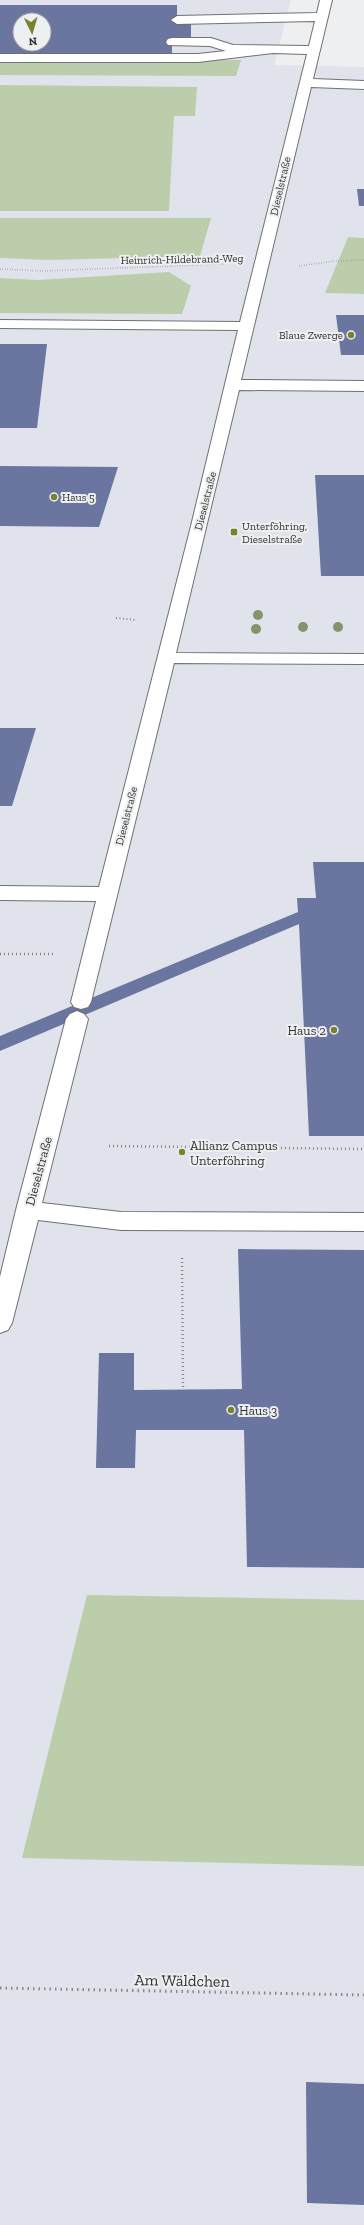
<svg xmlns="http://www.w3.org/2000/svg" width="364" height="2225" font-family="'Zilla Slab',serif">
  <rect width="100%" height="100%" fill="#eeeff1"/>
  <path fill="#e0e3ec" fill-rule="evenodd" d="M0 0H291L274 65 364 67V238L348 237 326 293 364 294V2225H0ZM20 20H44V44H20Z"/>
  <g fill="#bbcdaa">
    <polygon points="0,59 241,60 236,76 0,75"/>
    <polygon points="0,85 197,87 195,116 174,116 169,211 0,211"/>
    <polygon points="0,218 211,218 200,256 47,260 0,258"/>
    <polygon points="348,237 364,238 364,294 325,293"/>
    <polygon points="169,272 191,286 182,314 0,313 0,278 38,280"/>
    <polygon points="87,1595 364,1600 364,1866 22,1858"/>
  </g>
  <g fill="#6a75a0" fill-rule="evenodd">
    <path d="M0 5H177V24H191V37H172V54H0ZM20 20H44V44H20Z"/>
    <polygon points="357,189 364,189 364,206 359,206"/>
    <polygon points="336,315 364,315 364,355 341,355"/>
    <polygon points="0,344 47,344 37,428 0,428"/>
    <polygon points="0,466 118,467 99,527 0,526"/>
    <polygon points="315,475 364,475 364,576 321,576"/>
    <polygon points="0,728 36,728 12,806 0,806"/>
    <polygon points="313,862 364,862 364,1136 309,1136 299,924 0,1051 0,1036 298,912 297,898 316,898"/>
    <polygon points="238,1249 364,1250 364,1568 247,1567 244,1430 136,1430 135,1468 96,1468 99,1353 134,1353 134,1390 242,1389"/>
    <polygon points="306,2082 364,2084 364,2205 307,2203"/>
  </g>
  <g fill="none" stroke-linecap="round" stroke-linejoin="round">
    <defs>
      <g id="minor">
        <polygon points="320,0 332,0 313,79 364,81 364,89 311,87 241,380 364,381 364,391 239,390 176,653 364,654 364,664 174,663 91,1002 88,1007 81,1009 74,1007 71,1002 96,901 0,900 0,886 99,887 191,526 238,330 0,328 0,320 240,322 307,54 273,53 198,62 0,62 0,54 198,54 226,51 210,46 168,45 166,42 168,39 172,38 211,38 233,45 309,46 315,21 177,24 171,20 177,16 317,13"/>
        <polygon points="77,1011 84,1014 88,1019 42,1203 121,1212 364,1213 364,1231 121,1230 38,1220 12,1323 8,1330 0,1333 0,1277 16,1210 66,1019 70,1014"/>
      </g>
    </defs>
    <use href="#minor" stroke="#707172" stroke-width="2"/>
    <g stroke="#888889" stroke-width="1.5" stroke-dasharray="0.5 2" stroke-linecap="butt">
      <polyline points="299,266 335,261 364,260"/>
      <polyline points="0,269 42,271 224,264"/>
    </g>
    <polyline stroke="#888889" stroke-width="2" stroke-dasharray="1 2.5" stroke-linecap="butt" points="116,618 137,620"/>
    <g stroke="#888889" stroke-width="2.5" stroke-dasharray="1 3" stroke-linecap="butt">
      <polyline points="0,954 54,954"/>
      <polyline points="109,1146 364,1149"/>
      <polyline points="182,1258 183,1390"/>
    </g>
    <polyline stroke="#888889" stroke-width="3" stroke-dasharray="1.5 4" stroke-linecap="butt" points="0,1988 364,1995"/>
    <use href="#minor" fill="#fff" fill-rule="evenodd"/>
  </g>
  <g fill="#83936c">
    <circle cx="258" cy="615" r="5"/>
    <circle cx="303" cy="627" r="5"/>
    <circle cx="338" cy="627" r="5"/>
    <circle cx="256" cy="629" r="5"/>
  </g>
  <g fill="#78832f" stroke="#eeeff1" stroke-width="1.5">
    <circle cx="351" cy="335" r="4"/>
    <circle cx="54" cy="497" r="4"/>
    <rect x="230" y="528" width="8" height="8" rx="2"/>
    <circle cx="334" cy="1030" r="4"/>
    <circle cx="182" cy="1152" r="4"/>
    <circle cx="231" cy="1410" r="4"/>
  </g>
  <g text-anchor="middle" stroke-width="4" stroke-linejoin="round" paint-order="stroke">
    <g font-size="11" fill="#323233" stroke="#eeeff1">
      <text transform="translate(280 186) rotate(-77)" y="4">Dieselstraße</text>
      <text transform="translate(182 259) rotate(-1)" y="4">Heinrich-Hildebrand-Weg</text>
      <text transform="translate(205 501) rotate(-76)" y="4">Dieselstraße</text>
      <text transform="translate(126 816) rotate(-76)" y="4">Dieselstraße</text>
    </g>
    <g font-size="11" fill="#323233" stroke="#eeeff1" text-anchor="start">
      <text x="343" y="339" text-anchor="end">Blaue Zwerge</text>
      <text x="62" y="501">Haus 5</text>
      <text x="242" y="530">Unterföhring,<tspan x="242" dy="13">Dieselstraße</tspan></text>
    </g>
    <g font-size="13" fill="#323233" stroke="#eeeff1" text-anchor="start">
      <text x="326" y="1035" text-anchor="end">Haus 2</text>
      <text x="190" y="1150">Allianz Campus<tspan x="190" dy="15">Unterföhring</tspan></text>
      <text x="239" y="1415">Haus 3</text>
    </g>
    <g font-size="13" fill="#323233" stroke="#eeeff1">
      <text transform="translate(38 1171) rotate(-75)" y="5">Dieselstraße</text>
    </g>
    <g font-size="16" fill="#323233" stroke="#eeeff1">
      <text transform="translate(182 1980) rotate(1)" y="6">Am Wäldchen</text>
    </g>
  </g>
  <g transform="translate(32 32) rotate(175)"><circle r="19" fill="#eeeff1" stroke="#a3a3a5"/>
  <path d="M0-3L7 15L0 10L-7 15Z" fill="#78832f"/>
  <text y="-6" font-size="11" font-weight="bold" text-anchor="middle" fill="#323233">N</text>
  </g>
</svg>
